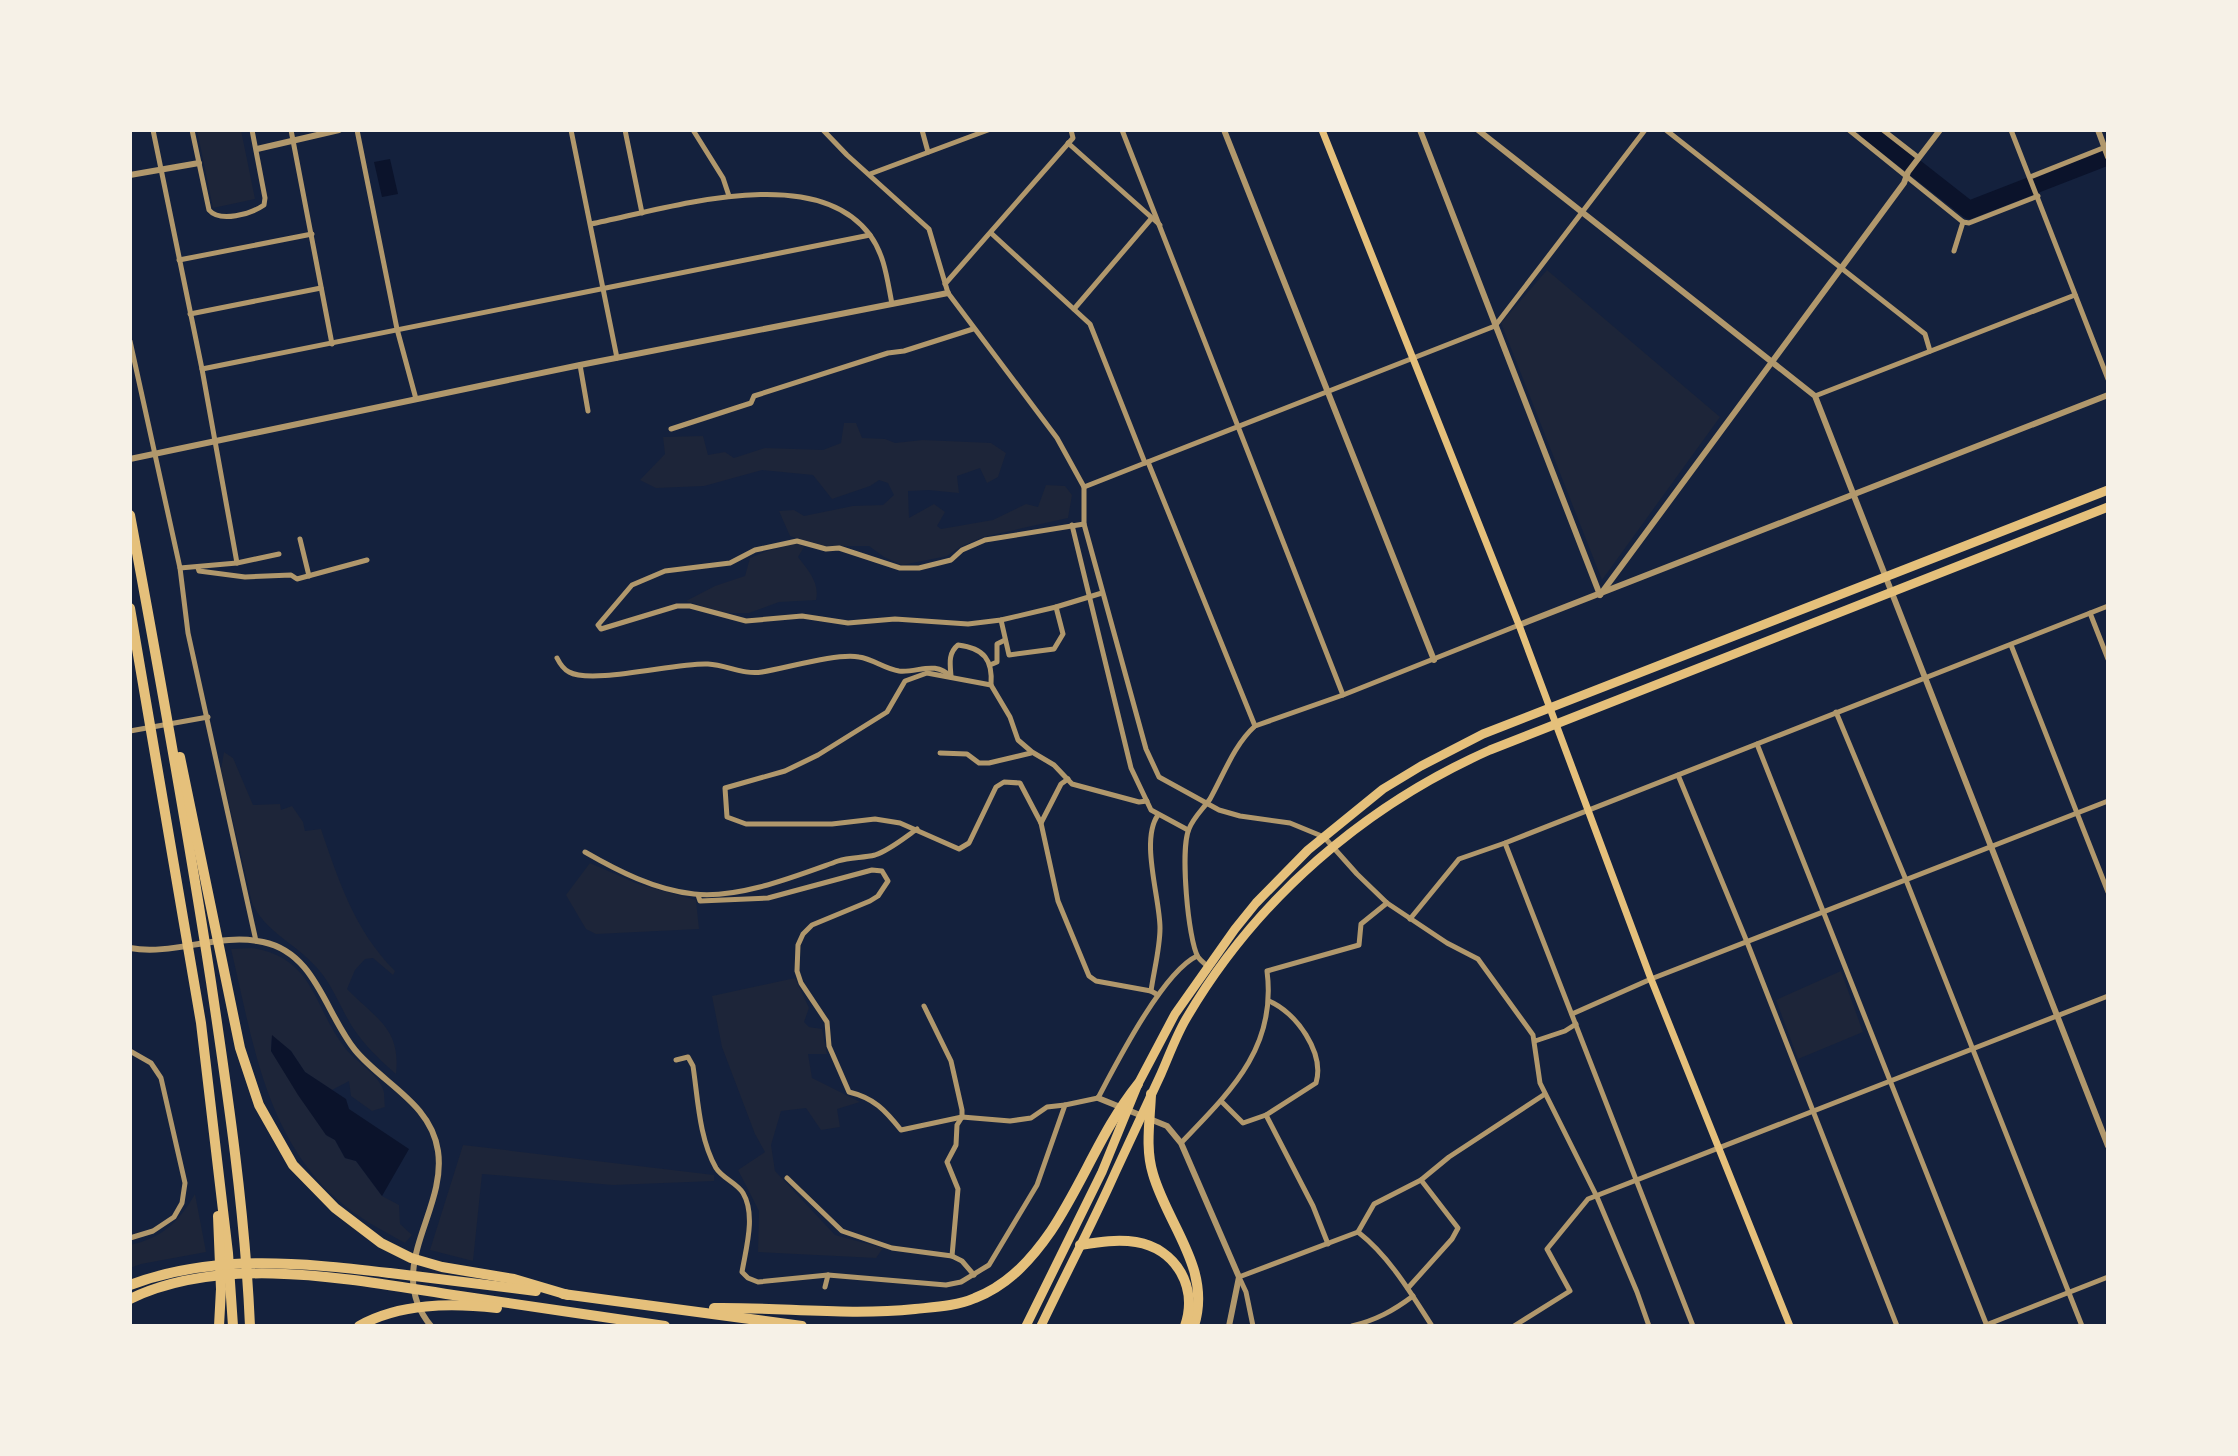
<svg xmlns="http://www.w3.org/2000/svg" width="2238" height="1456" font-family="'Work Sans',sans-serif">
  <rect width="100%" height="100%" fill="#14213d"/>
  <g fill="#1d2539">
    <polygon points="197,130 241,130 255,199 213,208"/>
    <polygon points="1547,270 1720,417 1602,580 1501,323"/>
    <polygon points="844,423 856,423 862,438 885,439 895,443 923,440 991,443 1006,453 998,477 987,483 980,468 957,476 959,493 929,490 908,491 909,518 934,504 945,512 937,526 941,529 993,520 1026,504 1038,507 1046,485 1065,486 1072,495 1068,518 983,537 960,547 947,556 902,565 884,557 869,546 821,546 790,536 779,511 794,510 804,516 853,506 883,505 894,495 888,483 879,480 870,486 832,499 813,475 762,470 704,486 656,488 640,480 665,454 663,437 703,436 708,455 725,452 734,458 765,448 823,450 841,443"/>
    <path d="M797 543 804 547 798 557C808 570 820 583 816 600L779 602 749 613H724L686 601 715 586 745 576 750 558 767 551Z"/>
    <path d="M224 752 233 758 253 805 280 804 281 810 292 806 303 822 305 831 321 829C339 882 355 931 395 971L393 975 373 958 365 959 355 970 347 989C376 1019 401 1028 396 1074 380 1060 365 1046 353 1028 341 1009 333 986 318 969 297 944 266 933 252 903L221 769Z"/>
    <polygon points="590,863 638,884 696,900 699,929 596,934 586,929 566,895"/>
    <path d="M252 948C315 958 313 1007 345 1048 355 1061 377 1073 383 1089 385 1094 384 1102 385 1107L372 1111 351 1096 349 1081 332 1090 305 1072 291 1051 272 1036 271 1051 326 1135 335 1140 345 1158 356 1161 382 1196 399 1205 400 1224 412 1235 405 1243C382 1230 358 1218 338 1200 265 1137 252 1037 231 949Z"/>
    <polygon points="1841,971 1863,1032 1798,1059 1776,1000"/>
    <polygon points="795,978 809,1008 804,1022 809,1027 822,1029 827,1054 808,1054 812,1078 860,1102 837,1109 840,1127 821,1130 806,1108 781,1111 771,1145 775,1171 835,1235 883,1248 876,1258 758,1252 759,1211 738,1170 765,1152 755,1134 722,1047 712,996"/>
    <polygon points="463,1145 714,1175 714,1181 613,1185 482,1174 473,1261 430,1250"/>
    <path d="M195 1194 206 1252 141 1264 130 1268V1245C162 1238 179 1222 195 1194Z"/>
  </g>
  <g fill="#0b132b">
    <polygon points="390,159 398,194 382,197 374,162"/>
    <polygon points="272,1035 291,1051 305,1072 346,1099 349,1109 409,1149 382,1196 356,1161 345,1158 335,1140 326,1135 298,1095 271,1051"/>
  </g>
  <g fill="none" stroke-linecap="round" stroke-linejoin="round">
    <polyline stroke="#0b132b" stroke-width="18" points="1867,130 1969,210 2108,156"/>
    <g stroke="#b1986c" stroke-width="5">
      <polyline points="153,130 202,369 237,563"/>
      <path d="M192 130 209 210C220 223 251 214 264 205L265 198 252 130"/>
      <polyline points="291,130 332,344"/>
      <polyline points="357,130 397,329 416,399"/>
      <polyline points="571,130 617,358"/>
      <polyline points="625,130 642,213"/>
      <polyline points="693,130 723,178 729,196"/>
      <polyline points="823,130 847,155 929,229 948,293 1057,438 1084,487 1084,524 1146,749 1159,777 1219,810 1240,816 1290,823 1324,837 1357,874 1387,903 1447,943 1478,959 1533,1035 1540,1083 1597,1197 1637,1292 1649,1326"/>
      <polyline points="922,130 928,152"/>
      <polyline points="1122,130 1343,695"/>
      <polyline points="1666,130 1925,334 1930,351"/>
      <polyline points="1849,130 1963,222 1969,223 2038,196"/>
      <polyline points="1883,130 1919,158"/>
      <polyline points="2011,130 2108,379"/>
      <polyline points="1068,143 1160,225"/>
      <polyline points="870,174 988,130"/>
      <polyline points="2030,177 2108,146"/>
      <path d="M591 224C666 209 815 160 870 235 885 256 887 279 892 304"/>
      <polyline points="991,233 1090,324 1145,463 1084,487"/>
      <polyline points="1954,251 1963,222"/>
      <polyline points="179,260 312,234"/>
      <polyline points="945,284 1073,138 1071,130"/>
      <polyline points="1074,309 1151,219"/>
      <polyline points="190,314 321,288"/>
      <polyline points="130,341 180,568 188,633 256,941"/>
      <polyline points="580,365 588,411"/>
      <polyline points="202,369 870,235"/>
      <polyline points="1815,396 2075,295"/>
      <polyline points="671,429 751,403 754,396 888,353 904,351 973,329"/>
      <polyline points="1148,462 1255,726"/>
      <polyline points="1145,463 1495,326 1645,130"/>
      <polyline points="1084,524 985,540 962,550 951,560 919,568 900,568 839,548 826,549 797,541 755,550 730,563 665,571 632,585 598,625 601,629 677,606 690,606 746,621 802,616 848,623 895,619 968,624 1001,620 1056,607 1102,593"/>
      <polyline points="1072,525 1131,768 1151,810 1188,830"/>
      <polyline points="300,539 309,576"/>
      <polyline points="180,568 237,563 279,554"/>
      <polyline points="198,568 199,571 245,577 291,575 297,579 367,560"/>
      <polyline points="2090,613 2108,659"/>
      <polyline points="1001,620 1009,655 1054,649 1063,634 1056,607"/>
      <polyline points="2011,645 2108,892"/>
      <path d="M557 658C560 664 563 669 569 672 592 685 679 662 708 664 727 665 743 675 762 672 787 668 836 653 859 657 873 659 885 669 899 671 918 673 935 660 951 677"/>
      <polyline points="990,665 997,662 997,644 1005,640"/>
      <path d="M951 676C950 664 948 653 958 645 984 648 993 660 991 685"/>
      <polyline points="1836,712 1906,880 2082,1326"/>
      <polyline points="130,731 208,717"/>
      <polyline points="1757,744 1987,1326"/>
      <polyline points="940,753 967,754 979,763 989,763 1031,753"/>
      <polyline points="1678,775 1747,942 1897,1326"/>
      <polyline points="1147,801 1139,802 1072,784 1054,765 1032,752 1018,740 1010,717 991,685 927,673 905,681 887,712 818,755 785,771 725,788 727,817 746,824 832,824 875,819 900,823 959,849 969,843 996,787 1004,782 1020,783 1041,823 1058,901 1089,976 1096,981 1151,991 1158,995"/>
      <polyline points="1041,823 1061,784 1068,779"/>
      <polyline points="1505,843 1693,1326"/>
      <path d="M585 852C618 871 655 890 694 894 739 899 796 876 838 861 850 857 863 858 875 855 890 850 904 838 917 829"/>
      <path d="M698 895 700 901 768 898 872 870 882 871 888 881 878 896 870 901 812 925 803 934 798 945 797 971 801 983 827 1022 829 1046 849 1092C874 1098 885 1110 901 1130L962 1117 1010 1121 1031 1118 1047 1107 1065 1105"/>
      <polyline points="1410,919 1459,859 1505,843 2108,606"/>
      <path d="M1207 966C1204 963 1201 961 1198 957 1188 940 1180 849 1189 829 1193 818 1203 809 1210 799 1224 774 1234 745 1255 726L1343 695 1519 625"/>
      <path d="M1151 991C1154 970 1160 948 1160 928 1160 898 1140 840 1158 815"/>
      <polyline points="924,1006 951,1061 962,1110 962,1117 957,1125 956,1145 947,1162 958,1189 952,1256"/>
      <polyline points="1572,1014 1651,979 2108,801"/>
      <polyline points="1535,1041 1565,1031 1576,1024"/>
      <polyline points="130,1051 151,1063 161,1078 185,1183 182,1203 174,1217 153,1231 130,1238"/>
      <path d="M676 1060 688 1057 693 1066C698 1099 699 1138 716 1168 722 1178 737 1183 743 1193 756 1215 746 1248 742 1272L748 1278 758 1282 828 1275 946 1285 961 1282 989 1265 1037 1185 1065 1105 1098 1098C1117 1062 1163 972 1197 956"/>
      <path d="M1221 1101 1243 1123 1266 1115 1316 1083C1325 1053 1296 1012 1269 1001"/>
      <polyline points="1266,1115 1313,1206 1328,1244"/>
      <path d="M1181 1143C1230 1092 1277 1048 1267 971L1359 945 1361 924 1387 903"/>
      <polyline points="787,1178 842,1231 892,1248 952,1256 962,1261 974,1275"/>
      <path d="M1358 1232C1389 1256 1411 1293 1432 1326"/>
      <polyline points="825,1287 828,1275"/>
      <polyline points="1408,1288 1452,1239 1458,1228 1421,1180"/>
      <polyline points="1986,1325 2108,1277"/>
      <polyline points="1253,1326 1246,1292 1239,1277 1358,1232 1374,1204 1421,1180 1449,1157 1545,1094"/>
      <path d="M1352 1326C1376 1320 1393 1311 1413 1296"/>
      <polyline points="1514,1326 1570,1291 1547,1249 1588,1199 2108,996"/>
    </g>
    <g stroke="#b1986c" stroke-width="6">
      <polyline points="1224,130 1434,660"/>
      <polyline points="1420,130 1600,595"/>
      <polyline points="1478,130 1815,396 2108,1146"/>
      <polyline points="2098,130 2108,157"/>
      <polyline points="257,149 339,130"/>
      <polyline points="130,175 199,163"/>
      <polyline points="130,459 580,365 948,293"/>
      <polyline points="1600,595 1904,183 1908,172 1940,130"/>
      <polyline points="1519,625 2108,395"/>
      <path d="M130 948C174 956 219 932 263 942 316 953 325 1013 355 1050 383 1084 431 1103 438 1151 447 1212 383 1268 431 1326"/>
      <polyline points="1098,1098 1167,1126 1181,1143 1239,1277 1229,1326"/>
    </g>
    <polyline stroke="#e5c07b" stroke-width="7" points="1322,130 1519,625 1651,979 1790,1326"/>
    <g stroke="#e5c07b" stroke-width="9">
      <polyline points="1026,1326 1102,1172 1138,1084 1175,1014 1235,929 1256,903 1308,850 1383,789 1421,766 1483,734 2108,490"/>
      <path d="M1041 1326C1065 1275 1092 1225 1115 1173 1130 1140 1146 1107 1161 1074 1169 1056 1176 1036 1186 1019 1256 899 1364 806 1490 750L2108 507"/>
    </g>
    <g stroke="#e5c07b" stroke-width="10">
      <path d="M130 515C159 671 187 826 211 982 228 1096 245 1211 250 1326"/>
      <polyline points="130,608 201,1023 228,1253 233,1326"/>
      <polyline points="180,757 240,1048 259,1105 293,1165 335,1208 381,1243 411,1258 442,1267 514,1279 568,1295"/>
      <path d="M1151 1094C1150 1121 1145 1148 1153 1174 1168 1226 1212 1269 1194 1326"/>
      <polyline points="218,1216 221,1289 219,1326"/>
      <path d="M1080 1245C1099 1242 1117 1239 1136 1242 1177 1249 1198 1288 1185 1326"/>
      <path d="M130 1285C215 1253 302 1263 390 1273 438 1279 487 1285 536 1291"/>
      <polyline points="563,1294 802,1326"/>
      <path d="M130 1299C227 1252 358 1281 460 1296 528 1306 597 1316 665 1326"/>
      <path d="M714 1308C781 1307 847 1316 915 1309 934 1307 957 1306 975 1298 1008 1285 1031 1260 1051 1231 1083 1183 1102 1129 1138 1084"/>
      <path d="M359 1326C400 1303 451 1303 497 1308"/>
    </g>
  </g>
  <rect width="2238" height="1456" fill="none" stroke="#f6f1e7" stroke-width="264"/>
</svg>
